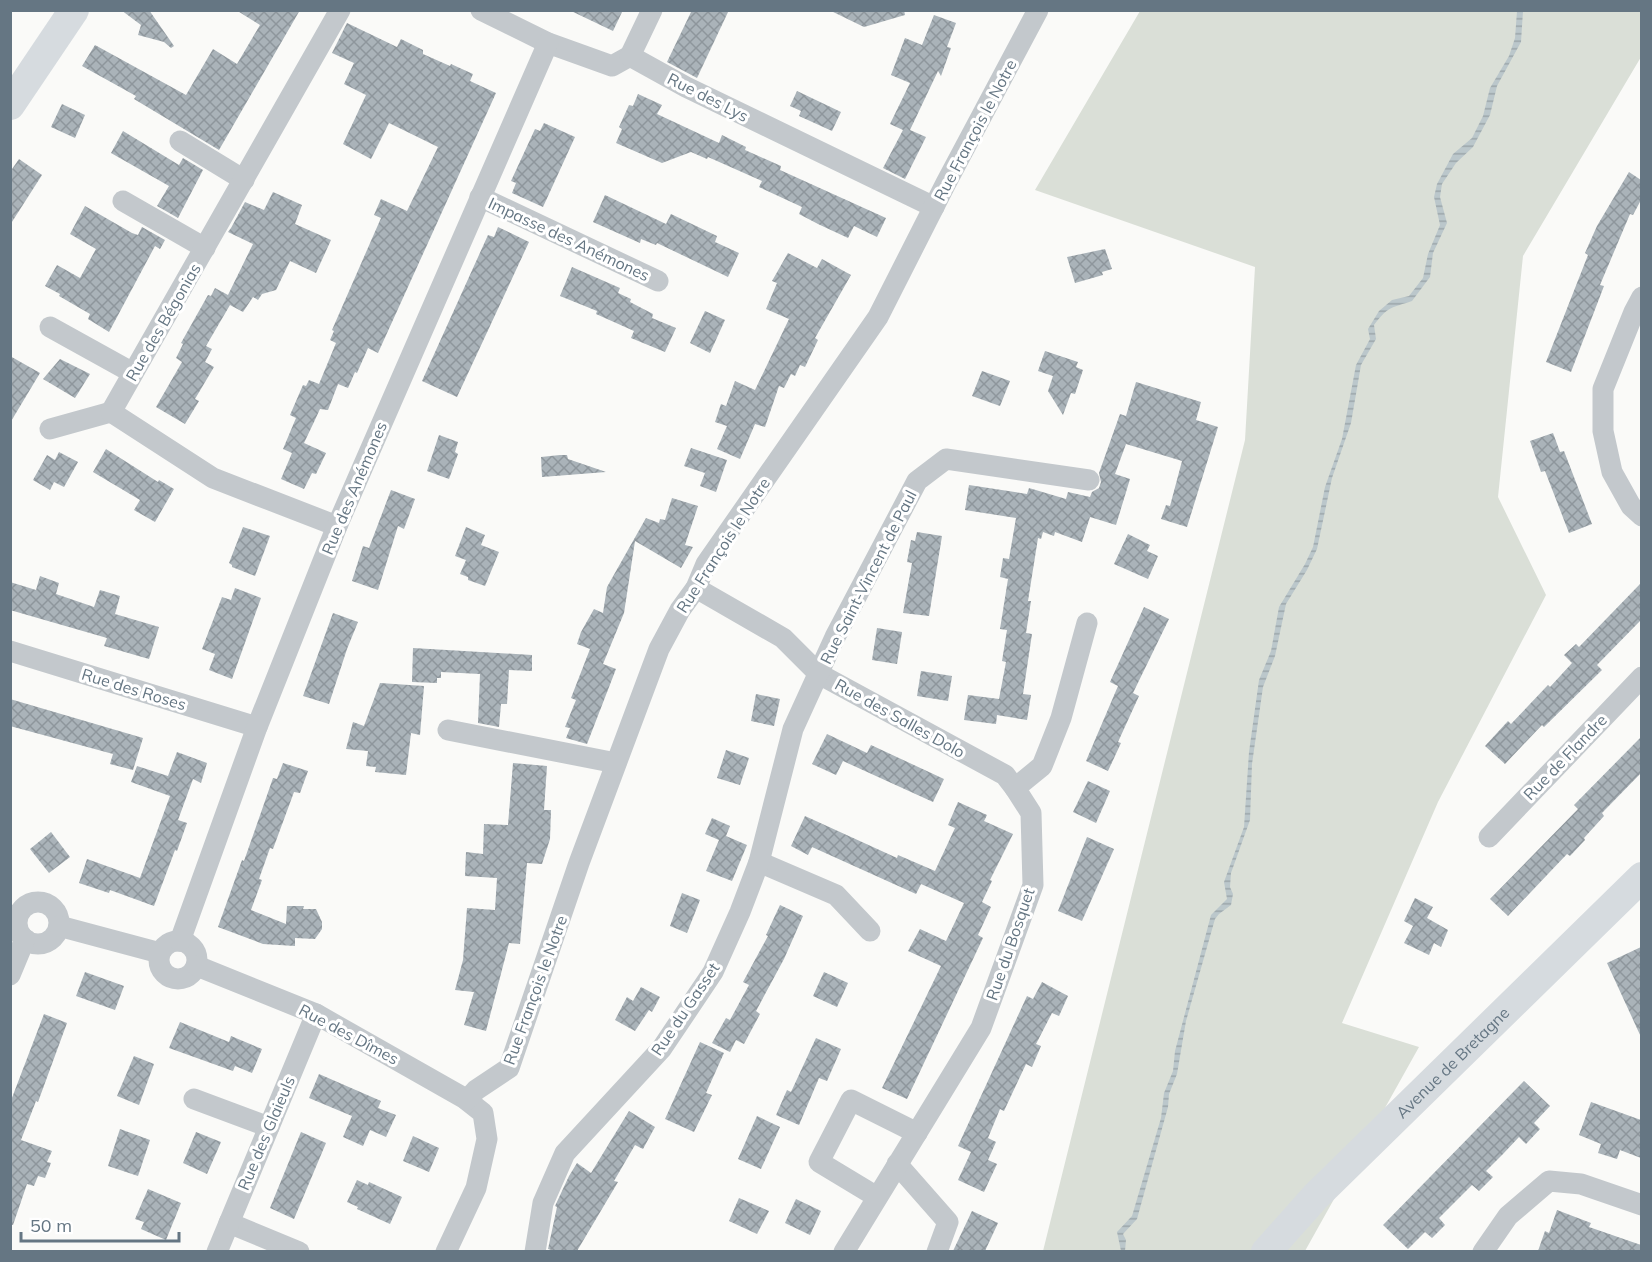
<svg xmlns="http://www.w3.org/2000/svg" width="1652" height="1262" font-family="Mulish,sans-serif">
  <defs>
    <pattern id="water-rules" width="6" height="5" patternUnits="userSpaceOnUse" patternTransform="scale(1.5)"><rect width="6" height="5" fill="#bbc7cb"/><path d="M0 2.5h6" fill="none" stroke="#9ca6aa"/></pattern>
    <pattern id="building-cross-hatch" width="8" height="8" patternUnits="userSpaceOnUse" patternTransform="scale(1.5)"><rect width="8" height="8" fill="#aab3b9"/><path d="M0 0l8 8M0 8l8-8" fill="none" stroke="#8e969c"/></pattern>
  </defs>
  <rect width="100%" height="100%" fill="#fafaf8"/>
  <polygon fill="#dadfd7" points="1140,11 1641,11 1641,57 1523,256 1498,497 1546,595 1438,802 1342,1023 1419,1047 1305,1251 1043,1251 1245,440 1255,267 1035,190"/>
  <path fill="url(#water-rules)" d="M1517 11H1523L1521 42 1497 86 1490 115 1473 147 1456 163 1442 184 1440 197 1447 223 1433 253 1430 277 1412 301C1392 308 1389 305 1374 325L1376 339 1361 365 1351 423 1332 478 1317 549 1307 570 1286 604 1275 656 1263 687 1252 764 1250 820 1231 873 1230 887 1233 894 1231 905 1219 914 1215 919 1186 1021 1177 1074 1169 1094 1168 1107 1137 1219 1123 1234 1126 1240 1125 1251H1121L1117 1232 1132 1216 1161 1118 1164 1093 1173 1071 1175 1051 1211 915 1227 899 1224 882 1244 827 1249 752 1259 680 1271 651 1279 607 1305 564 1313 547 1325 487 1342 439 1356 365 1370 339 1368 329 1379 311 1392 300 1409 296 1423 278 1428 254 1440 225 1434 197 1437 184 1453 154 1472 138 1483 116 1490 88 1509 56 1515 38Z"/>
  <g fill="url(#building-cross-hatch)">
    <polygon points="121,10 149,10 174,46 171,48 164,42 138,35 141,25"/>
    <polygon points="236,10 300,10 219,150 134,99 136,96 82,66 95,45 186,95 213,49 237,64 260,25"/>
    <polygon points="569,10 623,10 613,31"/>
    <polygon points="692,10 729,10 697,78 667,62"/>
    <polygon points="829,10 904,10 905,15 864,27"/>
    <polygon points="934,15 956,23 947,47 951,48 941,76 938,71 910,130 926,137 905,179 883,168 903,130 890,124 910,83 891,75 905,38 922,45"/>
    <polygon points="347,23 397,47 401,39 423,50 423,54 450,66 451,64 473,74 470,81 496,93 378,353 368,348 357,373 355,372 348,388 338,384 328,410 320,409 314,422 304,443 326,453 316,474 312,473 304,489 281,479 292,453 283,449 296,418 290,415 303,385 306,386 309,380 319,384 336,343 330,340 334,331 332,330 381,218 374,215 381,199 407,211 438,147 389,123 371,159 343,144 366,95 344,84 354,63 332,53"/>
    <polygon points="797,91 841,112 832,131 799,116 801,111 790,106"/>
    <polygon points="638,94 662,105 657,114 719,143 722,135 746,147 745,150 781,166 780,170 886,218 877,237 854,226 848,238 818,224 799,214 802,207 759,187 762,181 708,157 707,159 691,152 662,163 616,143 622,129 619,127 629,105 633,106"/>
    <polygon points="62,104 85,115 75,138 51,127"/>
    <polygon points="544,123 575,137 543,207 512,193 516,183 511,181 535,129 540,131"/>
    <polygon points="123,131 179,165 183,158 203,170 178,218 157,206 169,186 111,153"/>
    <polygon points="19,159 42,175 10,225 10,172"/>
    <polygon points="1629,172 1641,180 1641,200 1633,215 1630,214 1600,285 1604,286 1571,372 1546,362 1588,255 1585,253 1597,226"/>
    <polygon points="273,192 302,205 295,224 331,240 316,273 290,261 276,290 262,294 258,300 253,297 243,312 230,305 206,346 212,349 205,362 214,367 195,399 199,401 185,424 156,407 182,362 176,358 183,344 181,343 208,295 211,296 215,288 228,295 253,244 228,232 231,228 245,202 264,210"/>
    <polygon points="605,195 666,224 671,214 717,236 715,242 739,253 728,277 657,243 656,245 641,239 640,243 593,222"/>
    <polygon points="85,206 132,233 138,235 142,227 165,240 160,249 155,246 109,332 88,319 90,314 59,296 60,294 45,286 57,265 80,278 96,249 70,234"/>
    <polygon points="498,227 529,242 457,397 422,381 488,235 494,237"/>
    <polygon points="1105,249 1112,269 1102,272 1103,275 1075,283 1067,257"/>
    <polygon points="788,253 817,268 822,259 851,275 815,338 818,340 805,367 800,365 795,376 791,374 784,388 779,386 765,427 755,424 740,459 717,449 727,426 715,422 721,404 726,406 735,381 755,390 789,319 766,309 777,283 772,281"/>
    <polygon points="572,267 620,288 618,293 631,299 630,302 653,314 652,318 676,328 665,352 631,338 634,331 596,314 597,311 560,296"/>
    <polygon points="705,311 725,320 710,353 690,343"/>
    <polygon points="1045,351 1078,362 1076,367 1083,370 1075,394 1071,393 1063,415 1048,391 1053,376 1038,371"/>
    <polygon points="10,356 40,373 10,423"/>
    <polygon points="60,359 90,374 75,398 43,379"/>
    <polygon points="982,371 1010,381 1000,406 972,396"/>
    <polygon points="1136,382 1201,402 1196,420 1218,427 1187,527 1161,519 1166,505 1170,506 1182,461 1126,444 1115,474 1130,479 1116,525 1090,517 1082,542 1055,532 1054,536 1043,532 1041,539 1038,538 1028,601 1031,601 1026,633 1032,634 1023,694 1031,695 1027,720 997,715 996,724 964,720 968,695 999,699 1006,662 1002,661 1007,630 1000,629 1008,579 1000,577 1003,558 1009,559 1016,518 965,510 969,485 1027,494 1029,488 1066,499 1068,492 1090,497 1092,492 1099,488 1101,482 1099,473 1120,414 1126,416"/>
    <polygon points="1553,433 1560,452 1564,451 1592,524 1569,533 1545,471 1541,472 1530,441"/>
    <polygon points="439,435 458,442 455,452 458,454 449,479 427,471"/>
    <polygon points="691,448 727,460 716,492 700,486 705,473 684,466"/>
    <polygon points="106,449 158,482 159,480 174,489 155,522 134,510 140,500 93,472"/>
    <polygon points="59,452 78,462 64,487 54,482 50,490 33,480 47,455 55,460"/>
    <polygon points="560,455 567,455 568,459 606,472 542,477 541,457"/>
    <polygon points="391,490 415,499 404,529 398,526 378,590 352,581 363,546 369,548"/>
    <polygon points="672,498 698,506 685,545 693,547 681,568 635,541 624,613 603,664 616,669 587,744 566,738 570,728 565,727 576,700 571,698 590,649 577,644 581,632 594,609 603,613 607,587 646,518 659,523 660,519 665,520"/>
    <polygon points="243,527 270,536 255,576 232,567 232,565 229,563"/>
    <polygon points="466,527 485,535 481,545 499,552 485,586 468,580 468,577 460,574 466,560 455,556"/>
    <polygon points="917,532 942,536 929,616 903,613 912,563 907,562 911,540 915,541"/>
    <polygon points="1128,534 1150,545 1147,551 1158,556 1148,579 1114,564"/>
    <polygon points="40,576 59,583 56,594 94,607 100,590 120,596 115,614 159,627 149,659 104,646 107,638 10,610 10,582 36,590"/>
    <polygon points="1641,583 1641,620 1597,665 1602,670 1544,727 1542,725 1505,764 1485,746 1508,721 1511,724 1548,685 1550,687 1572,663 1564,655 1576,644 1579,647"/>
    <polygon points="235,588 261,598 232,679 209,670 215,654 202,649 222,597 231,600"/>
    <polygon points="1144,607 1169,619 1133,693 1139,696 1118,742 1121,743 1108,771 1086,761 1118,686 1110,682"/>
    <polygon points="333,613 358,622 347,649 329,704 303,696"/>
    <polygon points="877,628 902,632 897,664 872,660"/>
    <polygon points="413,648 532,655 532,671 509,670 507,704 501,704 499,727 478,723 480,674 441,672 441,678 437,678 437,683 412,682"/>
    <polygon points="921,671 952,676 948,701 917,696"/>
    <polygon points="380,683 424,686 420,735 411,733 406,775 375,772 376,767 366,766 368,751 346,749 353,722 364,726"/>
    <polygon points="756,694 780,699 774,726 751,721"/>
    <polygon points="10,699 143,738 133,770 110,764 113,754 10,726"/>
    <polygon points="827,734 867,753 871,745 944,779 933,802 843,761 836,775 812,764"/>
    <polygon points="1641,737 1641,773 1602,813 1604,816 1584,838 1585,840 1570,856 1567,854 1508,916 1490,899 1578,809 1574,805"/>
    <polygon points="726,750 749,758 740,785 717,778"/>
    <polygon points="177,752 207,763 201,783 193,779 178,820 187,823 177,851 175,850 154,906 110,890 109,893 79,883 87,859 140,878 170,796 131,782 137,766 168,776"/>
    <polygon points="283,763 308,771 300,793 294,792 273,849 270,848 259,879 262,880 251,910 286,924 287,906 304,906 303,909 316,909 322,922 322,929 315,939 295,938 295,946 263,944 218,927 242,860 244,861 273,778 277,779"/>
    <polygon points="513,763 547,766 544,810 551,810 550,839 542,864 527,863 520,944 509,943 486,1031 464,1025 474,992 455,990 463,960 467,908 495,910 497,878 465,876 466,852 483,854 484,824 508,825"/>
    <polygon points="1088,781 1110,791 1096,823 1073,812"/>
    <polygon points="958,802 987,815 984,821 1013,834 990,880 992,881 982,902 991,907 978,935 983,938 907,1099 882,1088 941,966 908,951 920,929 946,941 964,903 921,884 916,894 812,847 808,855 791,846 805,816 897,858 898,855 935,871 955,828 948,825"/>
    <polygon points="712,818 730,826 726,836 747,845 732,881 706,871 719,840 705,834"/>
    <polygon points="51,832 70,857 49,873 30,849"/>
    <polygon points="1087,837 1114,849 1082,921 1058,911"/>
    <polygon points="682,893 700,900 687,933 670,926"/>
    <polygon points="1415,898 1433,907 1427,918 1448,930 1441,947 1434,943 1429,955 1404,943 1413,926 1404,921"/>
    <polygon points="780,905 803,916 784,959 756,1011 760,1014 744,1044 736,1040 730,1052 712,1043 726,1018 730,1020 749,985 743,982 768,936 766,935"/>
    <polygon points="1641,947 1641,1037 1607,963"/>
    <polygon points="85,972 124,986 115,1010 76,996"/>
    <polygon points="824,972 848,983 837,1007 813,996"/>
    <polygon points="1042,982 1068,996 1059,1016 1052,1013 1036,1044 1041,1046 1032,1067 1026,1064 1004,1111 1000,1109 988,1138 996,1142 988,1160 997,1164 984,1192 958,1180 971,1152 958,1146 1027,996 1033,999"/>
    <polygon points="641,987 660,997 652,1012 649,1010 635,1031 615,1020 627,997 633,1001"/>
    <polygon points="44,1014 67,1023 38,1102 36,1101 21,1140 52,1151 47,1162 51,1163 45,1178 38,1176 34,1186 27,1184 13,1225 10,1224 10,1103"/>
    <polygon points="180,1022 229,1042 231,1036 262,1049 252,1073 235,1066 233,1071 169,1048"/>
    <polygon points="816,1038 841,1049 827,1081 819,1078 799,1125 776,1115 787,1090 791,1092"/>
    <polygon points="700,1042 724,1053 706,1093 712,1095 694,1132 665,1119"/>
    <polygon points="134,1056 154,1064 139,1105 117,1096"/>
    <polygon points="319,1074 381,1101 378,1108 396,1115 386,1137 370,1130 363,1146 343,1137 352,1116 309,1098"/>
    <polygon points="1524,1081 1550,1106 1534,1123 1540,1129 1526,1144 1519,1137 1503,1154 1486,1171 1493,1177 1479,1191 1472,1185 1439,1218 1445,1225 1432,1238 1425,1232 1408,1249 1383,1225"/>
    <polygon points="1591,1102 1641,1120 1641,1158 1620,1150 1617,1159 1598,1153 1601,1144 1579,1135"/>
    <polygon points="629,1111 655,1127 643,1149 635,1145 614,1181 618,1182 577,1251 555,1251 548,1249 557,1207 555,1206 569,1176 577,1163 591,1173"/>
    <polygon points="757,1116 780,1127 761,1169 738,1159"/>
    <polygon points="120,1129 150,1140 138,1176 108,1166"/>
    <polygon points="196,1132 221,1142 207,1174 183,1163"/>
    <polygon points="301,1132 326,1143 294,1219 270,1208"/>
    <polygon points="413,1136 439,1148 429,1172 403,1161"/>
    <polygon points="357,1180 368,1185 369,1182 402,1197 390,1224 357,1209 358,1207 347,1202"/>
    <polygon points="148,1189 181,1203 166,1240 141,1229 144,1222 135,1219"/>
    <polygon points="739,1198 769,1211 757,1234 729,1221"/>
    <polygon points="796,1199 821,1211 810,1235 785,1223"/>
    <polygon points="1557,1210 1591,1223 1589,1227 1641,1245 1641,1251 1538,1251 1545,1231 1549,1233"/>
    <polygon points="972,1211 998,1223 985,1251 953,1251"/>
  </g>
  <g fill="none" stroke-linecap="round" stroke-linejoin="round">
    <g stroke="#c3c8cc" stroke-width="21">
      <polyline points="481,10 548,43 612,66 630,56"/>
      <polyline points="630,56 686,87 934,207"/>
      <polyline points="630,56 652,10"/>
      <polyline points="180,141 244,180"/>
      <polyline points="480,197 658,281"/>
      <polyline points="123,201 205,248"/>
      <polyline points="1642,297 1634,312 1603,389 1603,431 1612,472 1631,506 1642,516"/>
      <polyline points="50,327 133,373"/>
      <polyline points="50,429 111,412"/>
      <polyline points="337,526 213,478 111,412 340,10"/>
      <polyline points="696,588 783,638 819,674 1005,775 1015,788"/>
      <polyline points="10,651 257,727"/>
      <polyline points="448,730 616,763"/>
      <polyline points="1489,837 1642,677"/>
      <polyline points="759,862 836,895 870,931"/>
      <circle cx="38" cy="923" r="21"/>
      <polyline points="59,926 160,953"/>
      <circle cx="178" cy="960" r="19"/>
      <polyline points="180,941 257,727 337,526 548,43"/>
      <polyline points="197,966 316,1014 464,1098 483,1113 487,1139 476,1188 446,1252"/>
      <polyline points="10,975 25,939"/>
      <polyline points="194,1099 269,1127"/>
      <polyline points="467,1100 476,1090 509,1068 579,863 659,649 680,610 696,588 706,564 878,317 946,183 1038,10"/>
      <polyline points="897,1164 948,1222 937,1252"/>
      <polyline points="877,1197 819,1162 851,1100 917,1133"/>
      <polyline points="229,1223 299,1252"/>
      <polyline points="217,1252 316,1014"/>
      <polyline points="535,1252 543,1203 565,1153 662,1048 713,972 740,912 759,862 793,729 835,637 917,481 946,459 1089,480"/>
      <polyline points="844,1252 981,1028 1033,885 1031,813 1015,788 1042,766 1061,718 1087,623"/>
      <polyline points="1483,1252 1508,1216 1549,1181 1581,1184 1642,1205"/>
    </g>
    <g stroke="#d6dbdf" stroke-width="30">
      <polyline points="10,105 74,10"/>
      <path id="s1" d="M1266 1252 1316 1196 1642 877"/>
    </g>
  </g>
  <g text-anchor="middle" stroke-width="6" stroke-linejoin="round" paint-order="stroke">
    <g font-size="16" fill="#657683" stroke="#fff">
      <text transform="translate(708 97) rotate(27)" y="6">Rue des Lys</text>
      <text transform="translate(975 130) rotate(-62)" y="6">Rue François le Notre</text>
      <text transform="translate(569 239) rotate(25)" y="6">Impasse des Anémones</text>
      <text transform="translate(163 322) rotate(-60)" y="6">Rue des Bégonias</text>
      <text transform="translate(354 488) rotate(-67)" y="6">Rue des Anémones</text>
      <text transform="translate(723 545) rotate(-57)" y="6">Rue François le Notre</text>
      <text transform="translate(868 577) rotate(-63)" y="6">Rue Saint-Vincent de Paul</text>
      <text transform="translate(134 689) rotate(17)" y="6">Rue des Roses</text>
      <text transform="translate(900 718) rotate(29)" y="6">Rue des Salles Dolo</text>
      <text transform="translate(1565 757) rotate(-46)" y="6">Rue de Flandre</text>
      <text transform="translate(1010 944) rotate(-71)" y="6">Rue du Bosquet</text>
      <text transform="translate(535 990) rotate(-70)" y="6">Rue François le Notre</text>
      <text transform="translate(685 1009) rotate(-56)" y="6">Rue du Gasset</text>
      <text transform="translate(349 1034) rotate(28)" y="6">Rue des Dîmes</text>
      <text dy="6" stroke="none"><textPath href="#s1" startOffset="266">Avenue de Bretagne</textPath></text>
      <text transform="translate(266 1133) rotate(-67)" y="6">Rue des Glaieuls</text>
    </g>
  </g>
  <rect width="1652" height="1262" fill="none" stroke="#657683" stroke-width="24"/>
  <path d="M21 1232v9h158v-9" fill="none" stroke="#657683" stroke-width="3"/>
  <text x="30" y="1232" font-size="18" fill="#657683" stroke="#ffffff" stroke-width="4.5" paint-order="stroke">50 m</text>
</svg>
